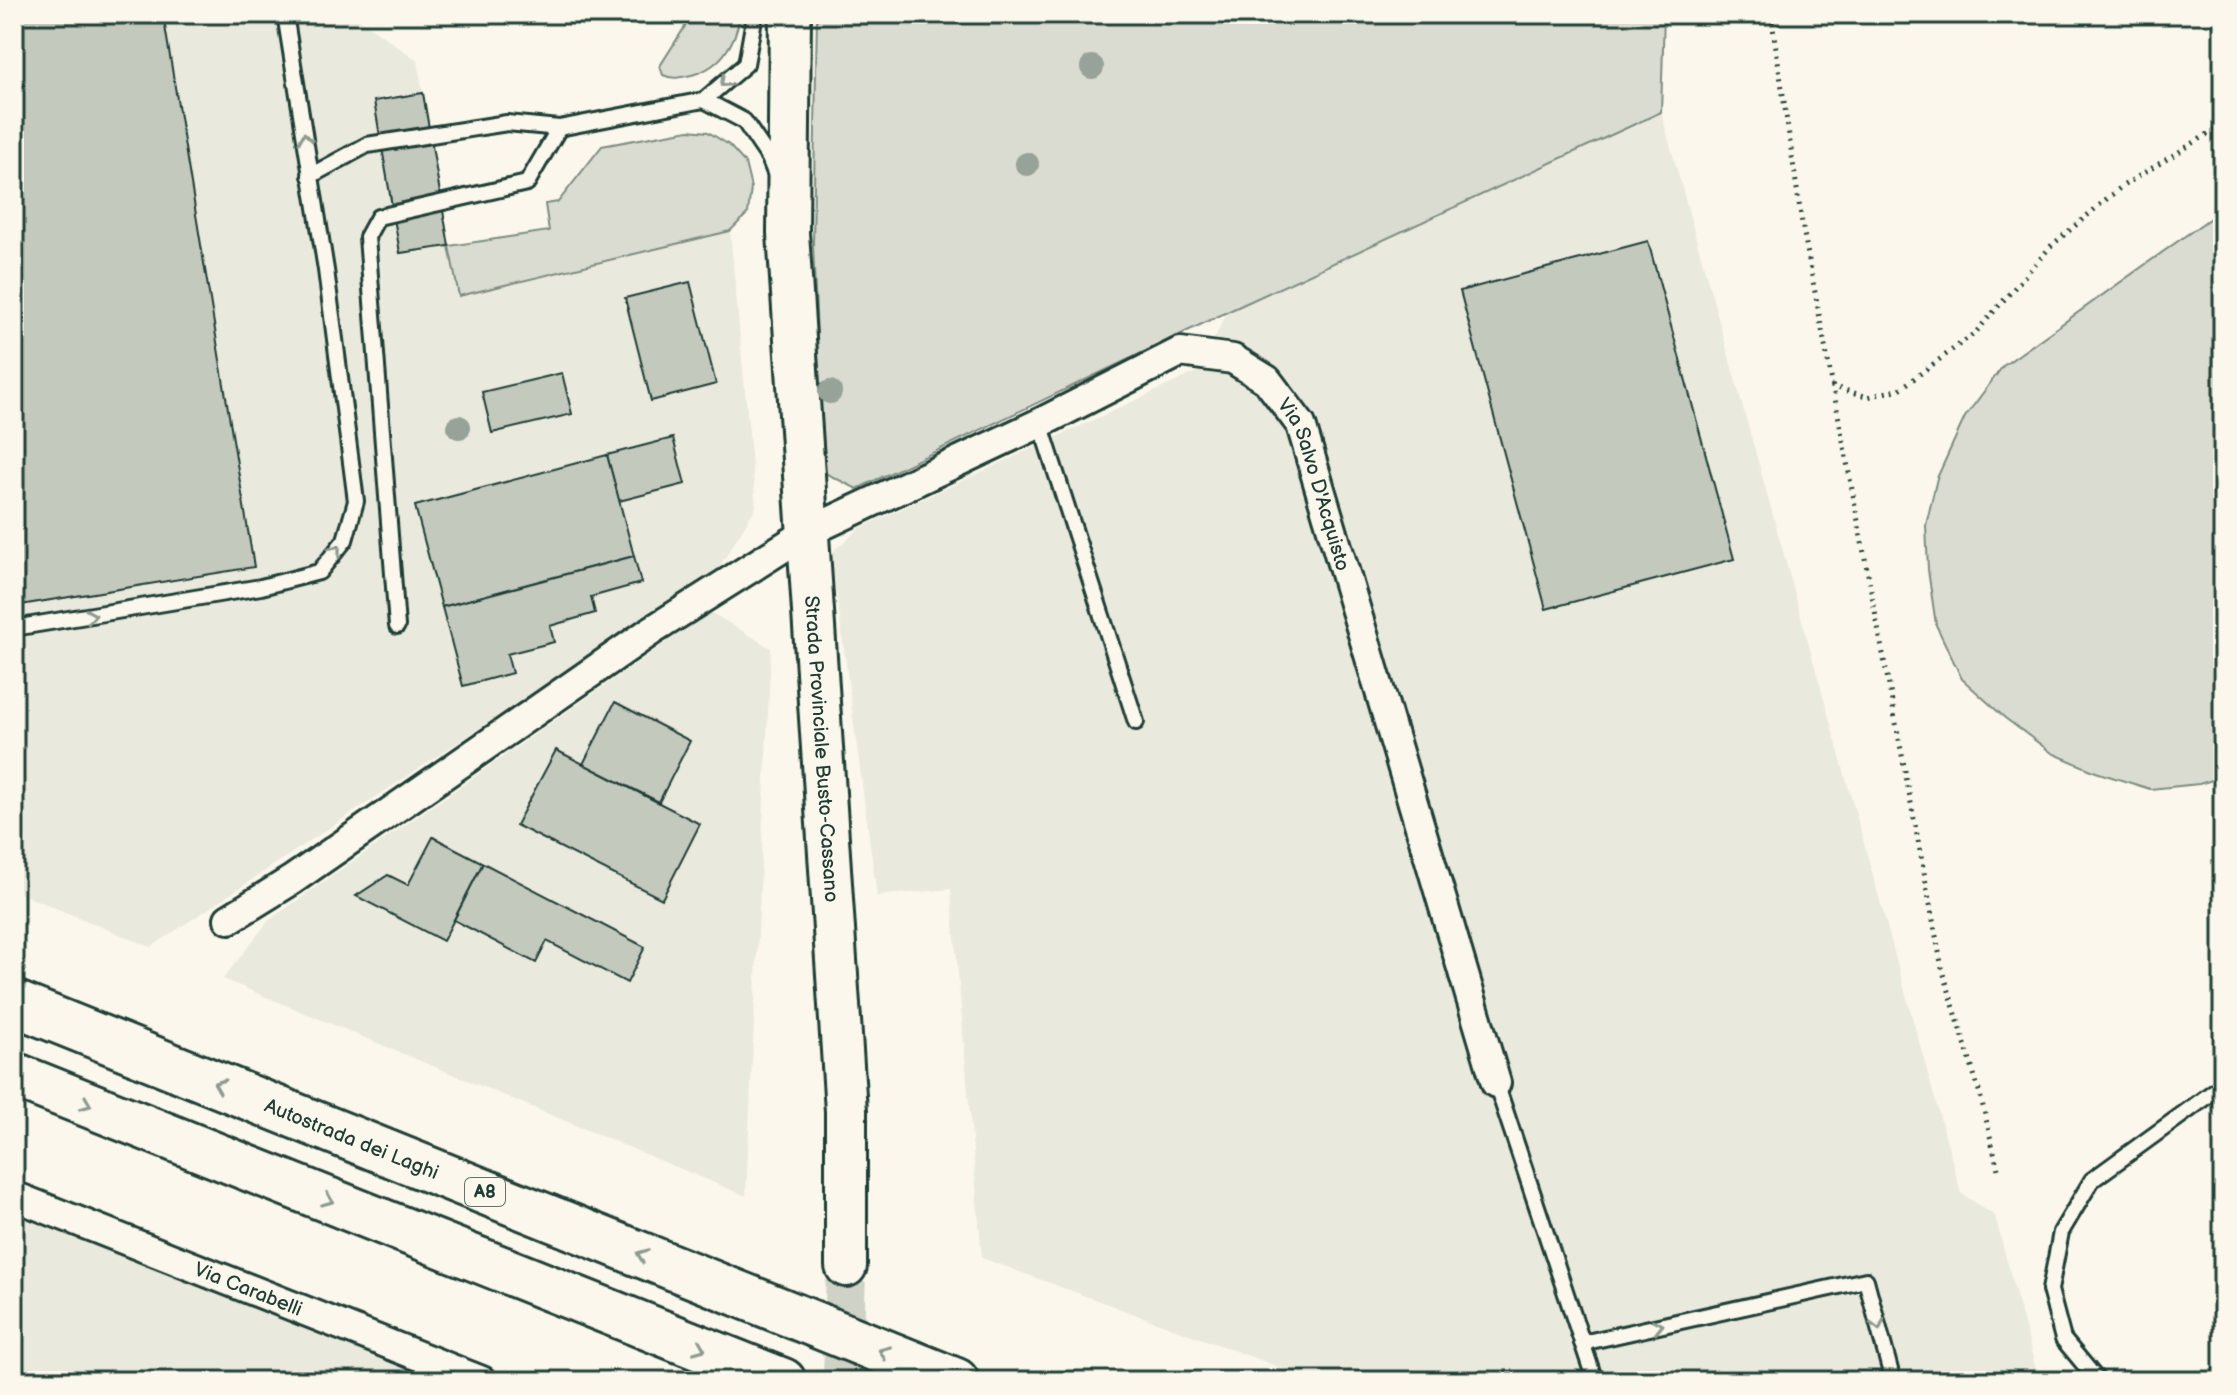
<svg xmlns="http://www.w3.org/2000/svg" width="2237" height="1395" font-family="'Balsamiq Sans',sans-serif">
  <rect width="100%" height="100%" fill="#fbf7ec"/>
  <filter id="ink" filterUnits="userSpaceOnUse"><feTurbulence type="fractalNoise" baseFrequency=".0125" numOctaves="2"/><feDisplacementMap in="SourceGraphic" scale="16" xChannelSelector="R" yChannelSelector="G"/><feConvolveMatrix kernelMatrix="1 2 1 2 8 2 1 2 1" color-interpolation-filters="sRGB"/></filter>
  <g filter="url(#ink)">
    <g fill="#eae9de">
      <polygon points="14,14 352,14 417,60 459,296 730,231 756,507 718,569 151,947 14,891"/>
      <polygon points="1661,112 1961,1193 1995,1216 2039,1381 1300,1381 1290,1371 982,1258 951,889 877,896 831,553 860,528 1199,371 1227,312"/>
      <polygon points="710,612 771,648 746,1196 223,979 269,920"/>
      <polygon points="14,1187 528,1381 14,1381"/>
    </g>
    <g fill="#dbdcd1" stroke="#7d8c82" stroke-width="2">
      <path d="M693 14H740C736 45 719 70 687 76 677 78 672 79 663 75L660 66Z"/>
      <polygon points="817,14 1664,14 1661,112 1227,312 857,489 823,472 813,245"/>
      <polygon points="689,130 708,132 729,145 745,163 751,188 748,213 730,231 459,296 449,246 549,231 545,204 558,202 602,146"/>
      <polygon points="2223,209 2223,777 2199,784 2150,789 2096,772 2052,753 2005,718 1962,679 1936,625 1928,570 1926,525 1937,478 1965,417 2003,366"/>
    </g>
    <g fill="#c4c9be" stroke="#1f3d34" stroke-width="2">
      <polygon points="14,14 163,14 254,567 14,606"/>
      <polygon points="423,93 449,246 400,253 374,101"/>
      <polygon points="1648,241 1734,559 1546,609 1460,291"/>
      <polygon points="690,282 716,384 651,401 625,298"/>
      <polygon points="562,373 572,414 492,433 482,392"/>
      <polygon points="673,438 685,484 619,501 607,455"/>
      <polygon points="607,455 634,556 442,607 415,506"/>
      <polygon points="634,556 641,583 591,597 595,613 550,626 554,642 507,654 512,673 463,686 442,607"/>
      <polygon points="615,702 690,741 659,802 583,764"/>
      <polygon points="556,750 700,824 662,899 516,825"/>
      <polygon points="433,837 483,863 443,941 356,896 388,875 408,885"/>
      <polygon points="483,863 645,947 627,983 547,941 536,963 454,920"/>
    </g>
    <g fill="none" stroke-linecap="round" stroke-linejoin="round">
      <polyline stroke="#cfd2c7" stroke-width="40" stroke-dasharray="40 20" stroke-linecap="butt" points="843,1381 846,1266"/>
      <defs>
        <g id="service">
          <polyline points="755,14 746,64 704,100 744,121 769,158 775,173"/>
          <polyline points="310,176 367,145 507,123 559,128 704,100"/>
          <polyline points="1040,423 1136,722"/>
          <polyline points="397,626 367,237 378,217 527,183 559,128"/>
          <polyline points="14,628 261,587 319,572 345,540 356,501 326,270 285,14"/>
          <polyline points="1496,1083 1595,1381"/>
          <polyline points="1582,1343 1866,1280 1893,1381"/>
          <polyline points="2098,1381 2063,1339 2050,1290 2061,1232 2092,1180 2223,1085"/>
        </g>
        <g id="minor">
          <path id="s1" d="M229 919 292 880 651 631 806 533 1040 423 1180 352 1233 359 1267 380 1301 425 1496 1083"/>
          <path id="s2" d="M14 1196 482 1381"/>
        </g>
        <g id="secondary">
          <path id="s3" d="M790 14 788 233 846 1111V1266"/>
        </g>
        <g id="motorway">
          <path id="s4" d="M14 1003 956 1381"/>
          <polyline points="14,1075 783,1381"/>
        </g>
      </defs>
      <use href="#service" stroke="#1f3d34" stroke-width="20"/>
      <use href="#minor" stroke="#1f3d34" stroke-width="34"/>
      <use href="#secondary" stroke="#1f3d34" stroke-width="46"/>
      <use href="#motorway" stroke="#1f3d34" stroke-width="50"/>
      <g stroke="#1f3d34" stroke-width="5" stroke-dasharray="2 6" stroke-linecap="butt">
        <polyline points="1771,14 1802,223 1942,968 1980,1094 1998,1169"/>
        <polyline points="1831,386 1868,397 1900,389 1976,332 2051,246 2121,187 2223,125"/>
      </g>
      <use href="#service" stroke="#fbf7ec" stroke-width="14"/>
      <use href="#minor" stroke="#fbf7ec" stroke-width="28"/>
      <use href="#secondary" stroke="#fbf7ec" stroke-width="40"/>
      <use href="#motorway" stroke="#fbf7ec" stroke-width="44"/>
    </g>
    <g fill="#97a298">
      <circle cx="1092" cy="67" r="12"/>
      <circle cx="1027" cy="164" r="12"/>
      <circle cx="830" cy="392" r="12"/>
      <circle cx="459" cy="427" r="12"/>
    </g>
    <defs><path id="oneway-chevron" d="M-2-3.5L2.5 0L-2 3.5" fill="none" stroke-width="1.6" stroke-linecap="round" stroke-linejoin="round" transform="scale(2)"/></defs>
    <g stroke="#8d9a90">
      <use href="#oneway-chevron" transform="translate(725 82) rotate(139)"/>
      <use href="#oneway-chevron" transform="translate(305 138) rotate(-99)"/>
      <use href="#oneway-chevron" transform="translate(336 550) rotate(-51)"/>
      <use href="#oneway-chevron" transform="translate(91 616) rotate(-9)"/>
      <use href="#oneway-chevron" transform="translate(219 1085) rotate(-158)"/>
      <use href="#oneway-chevron" transform="translate(86 1104) rotate(22)"/>
      <use href="#oneway-chevron" transform="translate(328 1200) rotate(22)"/>
      <use href="#oneway-chevron" transform="translate(642 1255) rotate(-158)"/>
      <use href="#oneway-chevron" transform="translate(1878 1325) rotate(75)"/>
      <use href="#oneway-chevron" transform="translate(1658 1326) rotate(-13)"/>
      <use href="#oneway-chevron" transform="translate(700 1348) rotate(22)"/>
      <use href="#oneway-chevron" transform="translate(884 1352) rotate(-158)"/>
    </g>
  </g>
  <g text-anchor="middle" stroke-width="8" stroke-linejoin="round" paint-order="stroke">
    <rect fill="#fbf7ec" stroke="#61756b" stroke-width="2" x="465" y="1178" width="40" height="28" rx="6"/>
    <g font-size="18" font-weight="bold" fill="#1f3d34">
      <text x="485" y="1198">A8</text>
    </g>
    <g font-size="20" fill="#1f3d34" stroke="#fbf7ec">
      <text dy="7" stroke="none"><textPath href="#s1" startOffset="1320">Via Salvo D'Acquisto</textPath></text>
      <text dy="7" stroke="none"><textPath href="#s3" startOffset="736">Strada Provinciale Busto-Cassano</textPath></text>
      <text dy="7" stroke="none"><textPath href="#s4" startOffset="364">Autostrada dei Laghi</textPath></text>
      <text dy="7" stroke="none"><textPath href="#s2" startOffset="252">Via Carabelli</textPath></text>
    </g>
  </g>
  <rect width="2237" height="1395" fill="none" stroke="#fbf7ec" stroke-width="48"/>
  <rect x="24" y="24" width="2189" height="1347" fill="none" stroke="#1f3d34" stroke-width="3" filter="url(#ink)"/>
</svg>
